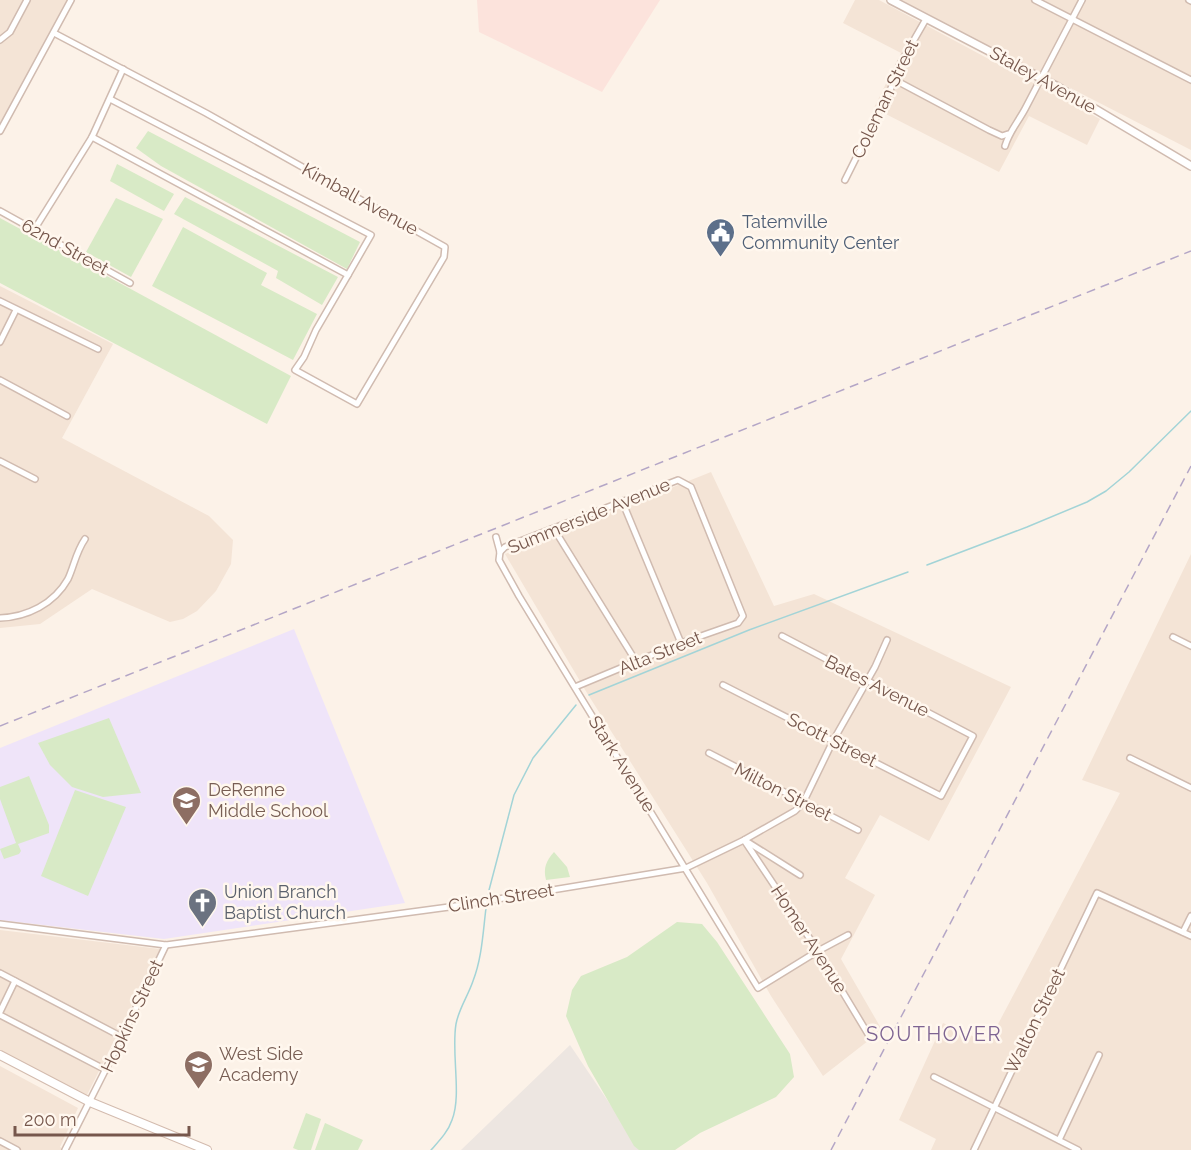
<svg xmlns="http://www.w3.org/2000/svg" width="1191" height="1150" font-family="Raleway,sans-serif">
  <rect width="100%" height="100%" fill="#fcf2e8"/>
  <g fill="#f4e4d6">
    <polygon points="0,0 67,0 0,124"/>
    <polygon points="855,0 879,0 1100,119 1087,145 1029,116 999,172 874,108 901,53 843,23"/>
    <polygon points="899,0 1191,0 1191,150 942,22"/>
    <polygon points="0,286 113,344 62,438 209,516 233,540 231,564 216,591 197,611 183,619 170,622 92,589 40,624 0,628"/>
    <polygon points="711,472 774,606 814,594 1011,687 929,841 880,815 845,878 875,895 841,959 882,1030 823,1076 771,996 707,883 587,693 505,554"/>
    <polygon points="1191,554 1191,1150 931,1150 936,1139 899,1120 943,1023 988,1043 1120,793 1082,780"/>
    <polygon points="0,930 160,949 87,1095 0,1051"/>
    <polygon points="0,1066 78,1108 60,1147 65,1150 0,1150"/>
  </g>
  <polygon fill="#fce3dc" points="477,0 660,0 602,92 479,32"/>
  <polygon fill="#ede6e1" points="570,1045 641,1150 461,1150"/>
  <polygon fill="#efe4f9" points="294,629 405,903 164,939 0,920 0,748"/>
  <g fill="#d8eac6">
    <polygon points="148,131 360,242 347,269 161,166 136,148"/>
    <polygon points="117,164 174,194 164,211 110,181"/>
    <polygon points="185,197 338,277 322,305 276,278 278,271 174,214"/>
    <polygon points="116,198 163,219 131,277 86,252"/>
    <polygon points="0,218 291,376 267,424 0,283"/>
    <polygon points="183,227 267,273 261,285 317,314 293,360 152,286"/>
    <polygon points="109,718 141,793 103,797 72,787 50,765 38,743"/>
    <polygon points="29,776 49,825 49,833 18,844 21,851 19,854 4,859 0,849 16,843 0,799 0,787"/>
    <polygon points="75,790 126,807 88,896 41,876"/>
    <path d="M554 852 567 867 570 877 546 880C543 868 546 861 554 852Z"/>
    <polygon points="677,922 702,924 717,942 790,1054 794,1077 776,1097 700,1133 675,1150 639,1150 634,1146 588,1066 566,1016 572,990 581,976 627,957"/>
    <polygon points="306,1113 321,1119 311,1150 298,1150 293,1148"/>
    <polygon points="325,1123 363,1140 358,1150 315,1150"/>
  </g>
  <g fill="none" stroke-linecap="round" stroke-linejoin="round">
    <g stroke="#a3d4d7" stroke-width="1.5">
      <polyline points="927,565 1027,527 1087,502 1106,491 1129,472 1191,411"/>
      <polyline points="589,695 749,630 908,572"/>
      <polyline points="488,894 514,795 533,758 576,705"/>
      <path d="M431 1150C439 1141 448 1132 452 1120 462 1095 451 1053 456 1024 459 1008 468 996 473 981 482 958 483 932 486 908"/>
    </g>
    <defs>
      <g id="minor">
        <polyline points="1035,0 1191,80"/>
        <polyline points="1189,0 1191,1"/>
        <polyline points="54,33 206,113 445,247 444,257 357,404 295,370 304,357 316,330 348,275 92,137"/>
        <polyline points="0,40 10,32 27,0"/>
        <polyline points="895,80 989,130 1002,136 1008,134"/>
        <polyline points="110,99 371,235 348,275"/>
        <polyline points="0,131 71,0"/>
        <path d="M1005 146C1009 132 1018 122 1025 109 1044 73 1063 36 1082 0"/>
        <polyline points="845,180 895,80 899,66 926,19"/>
        <polyline points="0,211 130,283"/>
        <polyline points="34,230 92,137 123,69"/>
        <polyline points="0,301 98,349"/>
        <polyline points="0,342 16,310"/>
        <polyline points="0,380 67,416"/>
        <polyline points="0,461 35,479"/>
        <polyline points="622,501 681,643"/>
        <polyline points="554,529 637,663"/>
        <polyline points="496,537 500,552 499,560 519,596 758,988 818,951 848,935"/>
        <polyline points="500,552 505,547 678,480 691,487 743,616 738,623 681,643 575,687"/>
        <path d="M0 618C27 617 54 604 68 579 74 566 76 552 85 539"/>
        <polyline points="1173,637 1191,646"/>
        <polyline points="723,685 941,796 973,736 782,636"/>
        <polyline points="709,753 858,830"/>
        <polyline points="1130,758 1191,788"/>
        <polyline points="744,840 818,951 871,1039"/>
        <polyline points="746,841 800,875"/>
        <polyline points="0,924 166,945 449,907 686,868 744,840 795,811 803,803 833,741 875,667 887,640"/>
        <polyline points="1183,932 1191,916"/>
        <polyline points="0,973 122,1037"/>
        <polyline points="0,1012 15,981"/>
        <polyline points="0,1015 106,1070"/>
        <polyline points="934,1077 1078,1150"/>
        <polyline points="1059,1140 1099,1055"/>
        <polyline points="0,1141 17,1150"/>
        <polyline points="65,1150 122,1037 166,945"/>
        <polyline points="974,1150 1097,893 1191,936"/>
      </g>
      <polyline id="tertiary" points="891,0 1058,87 1191,166"/>
      <polyline id="secondary" points="0,1055 90,1102 207,1150"/>
    </defs>
    <use href="#minor" stroke="#d0bbb0" stroke-width="8"/>
    <use href="#tertiary" stroke="#d0bbb0" stroke-width="10"/>
    <use href="#secondary" stroke="#d3bbae" stroke-width="10"/>
    <use href="#minor" stroke="#fff" stroke-width="5"/>
    <use href="#tertiary" stroke="#fff" stroke-width="7"/>
    <use href="#secondary" stroke="#fff" stroke-width="8"/>
    <g stroke="#b4a6c6" stroke-width="1.5" stroke-dasharray="9 6" stroke-linecap="butt">
      <polyline points="0,726 1191,251"/>
      <polyline points="831,1150 1191,466"/>
    </g>
  </g>
  <defs>
    <symbol id="civic-pin" viewBox="-11 -11 22 30"><path d="M0 17L-7.5 6A9.5 9.5 0 1 1 7.5 6Z" fill="#5c6f8a" stroke="#fff7ee"/><path d="M-.6-6.5H3V-4.5H.6V-3L4-1V1h2V6H-6V1h2V-1L-.6-3ZM-1.2 2.5V6h2.4V2.5Z" fill="#fff"/></symbol>
    <symbol id="school-pin" viewBox="-11 -11 22 30"><path d="M0 17L-7.5 6A9.5 9.5 0 1 1 7.5 6Z" fill="#8d6e63" stroke="#fff7ee"/><path d="M0-5L7-2L0 1L-7-2ZM-4 1L0 2.5L4 1V4Q0 6-4 4Z" fill="#fff"/></symbol>
    <symbol id="church-pin" viewBox="-11 -11 22 30"><path d="M0 17L-7.5 6A9.5 9.5 0 1 1 7.5 6Z" fill="#6b7280" stroke="#fff7ee"/><path d="M-1.2-6h2.4v3.5h3.3v2.4h-3.3V6h-2.4V-.1h-3.3v-2.4h3.3Z" fill="#fff"/></symbol>
  </defs>
  <g fill-rule="evenodd">
    <use href="#civic-pin" x="704" y="216" width="33" height="45"/>
    <use href="#school-pin" x="170" y="784" width="33" height="45"/>
    <use href="#church-pin" x="186" y="886" width="33" height="45"/>
    <use href="#school-pin" x="182" y="1048" width="33" height="45"/>
  </g>
  <g text-anchor="middle" stroke-width="5" stroke-linejoin="round" paint-order="stroke">
    <g font-size="18" fill="#76574c" stroke="#fff7ee">
      <text transform="translate(1043 80) rotate(29)" y="6">Staley Avenue</text>
      <text transform="translate(885 99) rotate(-64)" y="6">Coleman Street</text>
      <text transform="translate(360 199) rotate(29)" y="6">Kimball Avenue</text>
      <text transform="translate(65 247) rotate(29)" y="6">62nd Street</text>
      <text transform="translate(589 516) rotate(-22)" y="6">Summerside Avenue</text>
      <text transform="translate(660 653) rotate(-22)" y="6">Alta Street</text>
      <text transform="translate(877 686) rotate(27)" y="6">Bates Avenue</text>
      <text transform="translate(832 740) rotate(27)" y="6">Scott Street</text>
      <text transform="translate(622 764) rotate(58)" y="6">Stark Avenue</text>
      <text transform="translate(783 792) rotate(27)" y="6">Milton Street</text>
      <text transform="translate(501 898) rotate(-9)" y="6">Clinch Street</text>
      <text transform="translate(809 939) rotate(57)" y="6">Homer Avenue</text>
      <text transform="translate(132 1016) rotate(-65)" y="6">Hopkins Street</text>
      <text transform="translate(1035 1021) rotate(-64)" y="6">Walton Street</text>
    </g>
    <g font-size="18" fill="#4e5e75" stroke="#fff7ee" text-anchor="start">
      <text x="742" y="228">Tatemville<tspan x="742" dy="21">Community Center</tspan></text>
    </g>
    <g font-size="18" fill="#785e54" stroke="#fff7ee" text-anchor="start">
      <text x="208" y="796">DeRenne<tspan x="208" dy="21">Middle School</tspan></text>
      <text x="219" y="1060">West Side<tspan x="219" dy="21">Academy</tspan></text>
    </g>
    <g font-size="18" fill="#5b616d" stroke="#fff7ee" text-anchor="start">
      <text x="224" y="898">Union Branch<tspan x="224" dy="21">Baptist Church</tspan></text>
    </g>
    <g font-size="20" letter-spacing="1.5" fill="#7e6492" stroke="#fff7ee">
      <text x="934" y="1041">SOUTHOVER</text>
    </g>
  </g>
  <path d="M15 1126v9h174v-9" fill="none" stroke="#76574c" stroke-width="3"/>
  <text x="24" y="1126" font-size="18" fill="#76574c" stroke="#fff7ee" stroke-width="4.5" paint-order="stroke">200 m</text>
</svg>
